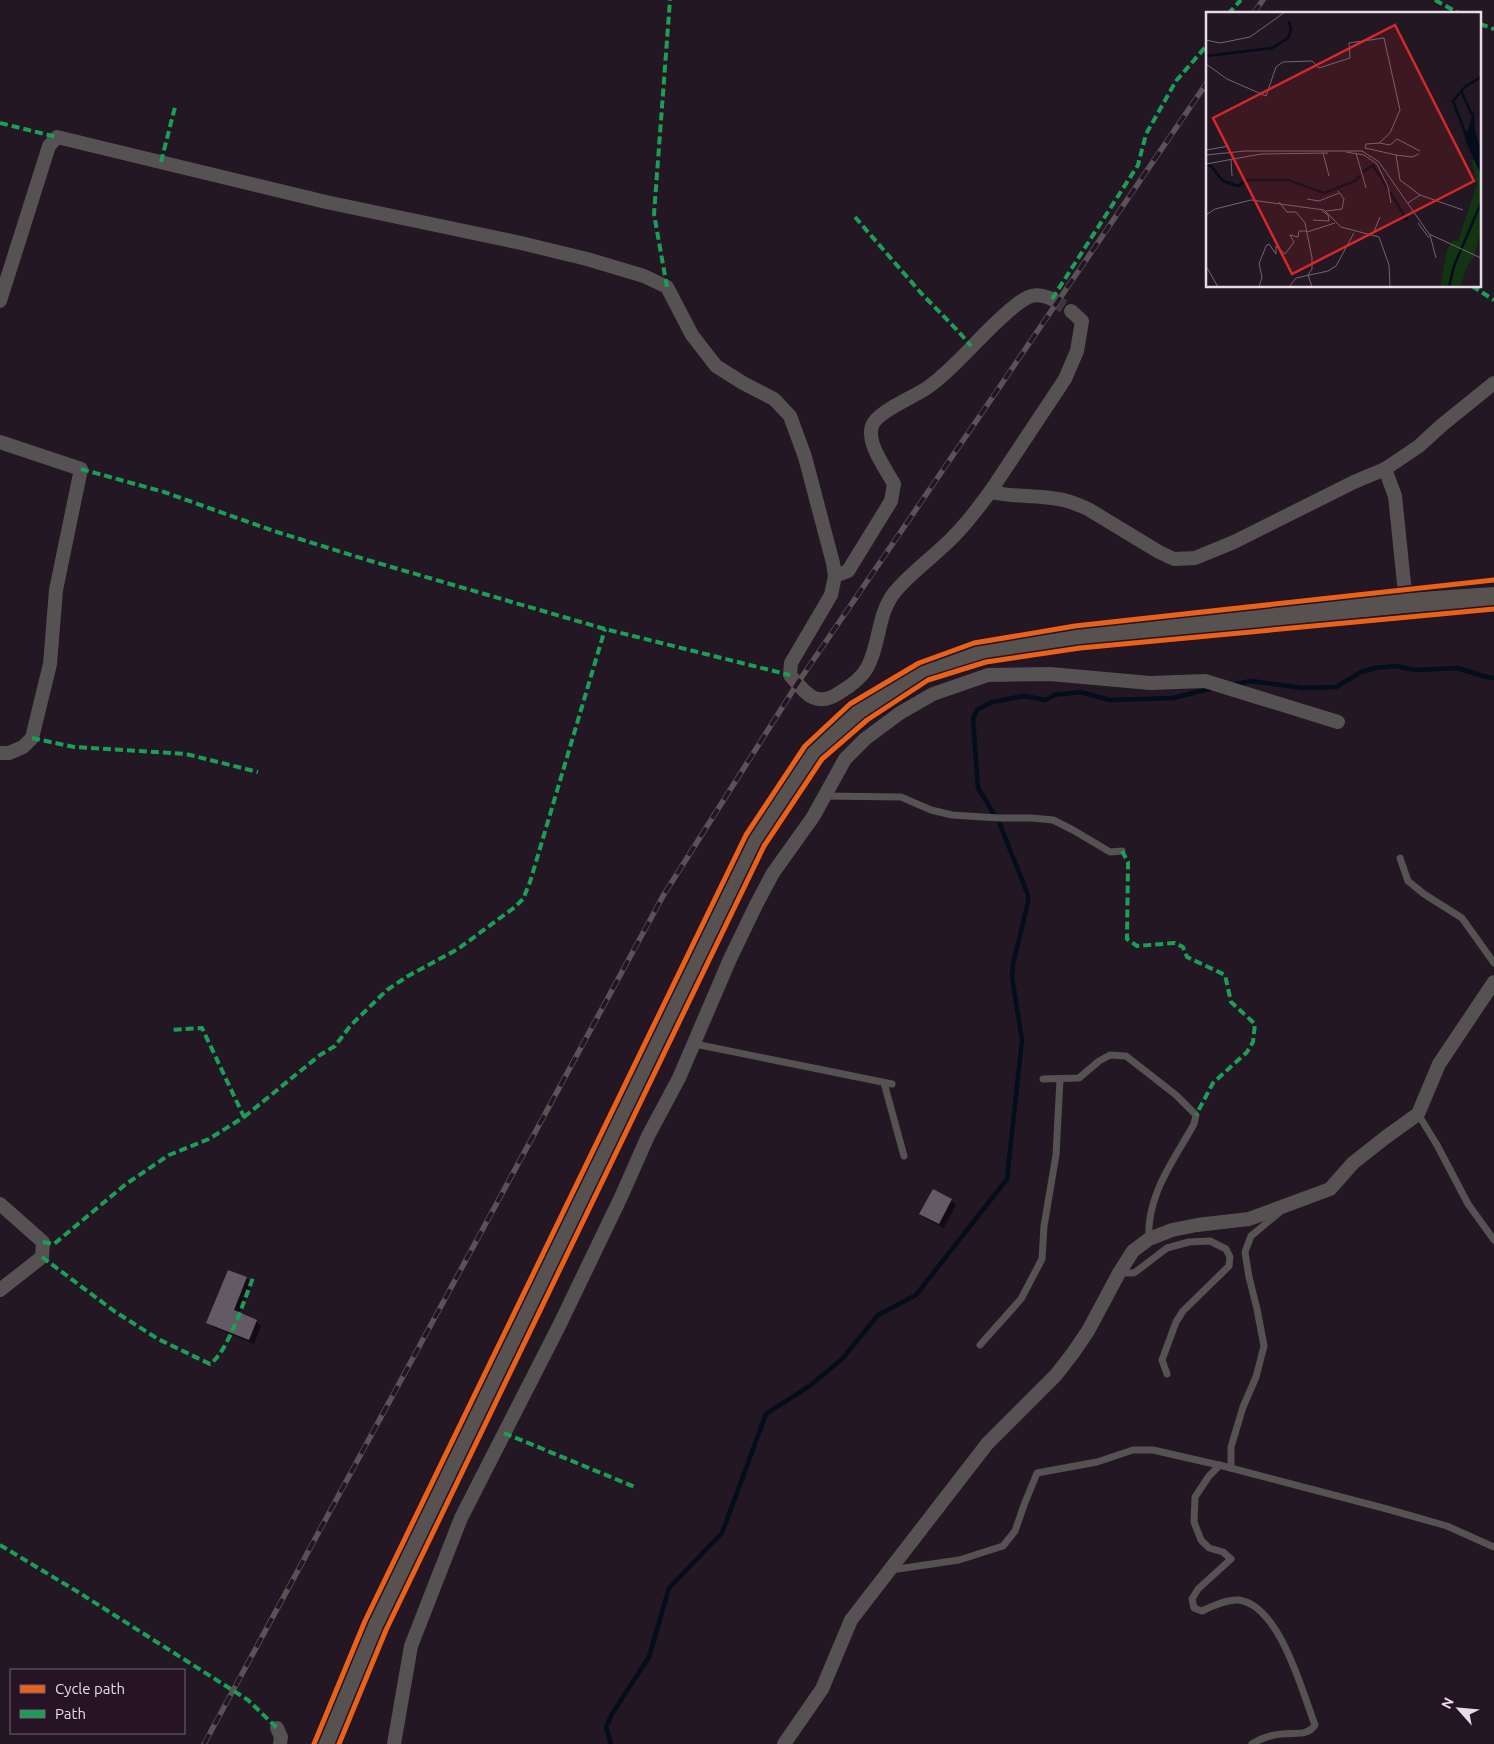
<svg xmlns="http://www.w3.org/2000/svg" width="1494" height="1744" font-family="Ubuntu,sans-serif">
  <rect width="100%" height="100%" fill="#221722"/>
  <g fill="#0007">
    <polygon points="951,1200 956,1205 944,1228 926,1219 921,1214"/>
    <polygon points="229,1271 247,1278 252,1284 239,1313 256,1321 261,1326 254,1344 213,1327 208,1322"/>
  </g>
  <g fill="none" stroke-linecap="round" stroke-linejoin="round">
    <g stroke="#030d1b" stroke-width="4.5">
      <polyline points="1231,685 1251,681 1303,688 1336,687 1361,672 1375,668 1396,666 1415,670 1458,668 1486,677 1494,678"/>
      <polyline points="611,1744 606,1727 612,1714 649,1657 669,1588 722,1533 766,1414 811,1385 843,1358 878,1315 916,1295 1007,1179 1022,1040 1012,977 1013,964 1028,902 1028,895 999,822 978,788 973,719 977,710 992,702 1024,696 1046,700 1054,695 1080,692 1110,700 1173,698 1213,688"/>
    </g>
  </g>
  <g fill="#645a64">
    <polygon points="933,1189 952,1199 939,1224 919,1214"/>
    <polygon points="228,1270 247,1277 234,1310 257,1320 249,1340 206,1323"/>
  </g>
  <g fill="none" stroke-linecap="round" stroke-linejoin="round">
    <polyline stroke="#403440" stroke-width="14" stroke-dasharray="14 7" stroke-linecap="butt" points="1052,299 1071,311"/>
    <g stroke="#565152" stroke-width="7">
      <polyline points="824,796 901,797 931,810 952,815 999,818 1032,818 1053,820 1073,830 1110,852 1122,851"/>
      <polyline points="1400,858 1408,881 1424,894 1462,918 1494,963"/>
      <polyline points="695,1044 892,1084"/>
      <path d="M1043 1079 1079 1078 1099 1061 1110 1055 1126 1056 1176 1095 1196 1115 1194 1124C1174 1160 1146 1196 1149 1239"/>
      <polyline points="884,1083 904,1156"/>
      <polyline points="1418,1114 1437,1145 1468,1204 1494,1240"/>
      <polyline points="1119,1273 1134,1273 1167,1248 1189,1242 1210,1241 1226,1249 1230,1257 1229,1266 1183,1311 1176,1322 1162,1360 1167,1374"/>
      <polyline points="980,1345 1021,1299 1042,1259 1044,1226 1056,1155 1060,1079"/>
      <path d="M1220 1465 1209 1476 1195 1497 1194 1522 1201 1540 1209 1548 1223 1552 1231 1559 1198 1589 1192 1599 1194 1608 1202 1611C1212 1606 1227 1599 1239 1600 1280 1606 1302 1691 1315 1725 1307 1737 1294 1732 1282 1734 1271 1735 1261 1738 1252 1744"/>
      <polyline points="1231,1468 1231,1447 1243,1407 1256,1377 1264,1346 1257,1309 1249,1277 1245,1252 1251,1236 1281,1211"/>
      <polyline points="891,1570 959,1560 1003,1546 1015,1531 1024,1505 1037,1473 1097,1462 1133,1450 1153,1450 1223,1466 1387,1509 1447,1526 1494,1547"/>
    </g>
    <g stroke="#565152" stroke-width="14">
      <path d="M0 301 49 146 57 137 326 202 521 243 587 259 644 276 667 287 692 335 716 366 743 383 774 399 790 416 805 457 833 563 835 576 831 595 791 663 790 675C805 692 815 709 839 693 849 687 861 679 867 668 880 645 877 615 894 593 911 572 935 556 954 536 968 522 979 507 990 492 1013 497 1035 495 1058 499 1068 500 1079 505 1088 509L1159 552 1174 559 1195 558 1234 542 1354 482 1385 469"/>
      <polyline points="0,442 81,469 56,590 50,664 32,738 23,747 9,753 0,753"/>
      <polyline points="990,492 1065,379 1077,351 1082,321 1071,311"/>
      <path d="M835 576 848 571 891 501 894 484C886 469 866 443 872 426 878 410 918 396 931 385 964 360 987 326 1020 302 1032 293 1040 294 1052 299"/>
      <polyline points="1406,603 1395,496 1385,469 1419,446 1442,425 1494,383"/>
      <polyline points="0,1204 43,1242 42,1257 0,1290"/>
      <polyline points="277,1728 281,1737 280,1744"/>
      <polyline points="394,1744 411,1646 461,1518 559,1326 621,1197 648,1136 679,1078 730,959 756,905 773,873 813,817 845,759 865,739 900,713 933,694 988,675 1050,674 1150,683 1205,681 1338,722"/>
      <polyline points="784,1744 822,1689 851,1620 987,1444 1056,1375 1073,1353 1088,1331 1119,1273 1133,1251 1149,1239 1172,1230 1197,1225 1249,1219 1330,1189 1353,1163 1386,1137 1418,1114 1439,1064 1494,982"/>
    </g>
    <polyline stroke="#575150" stroke-width="20" points="326,1744 375,1625 745,859 792,784 813,754 833,734 859,712 886,694 924,672 980,652 1077,637 1406,603 1494,597"/>
    <defs>
      <g id="rail">
        <polyline points="1253,14 1263,0"/>
        <polyline points="204,1744 663,896 797,684 1208,81"/>
      </g>
    </defs>
    <use href="#rail" stroke="#595355" stroke-width="5.5"/>
    <use href="#rail" stroke="#261326" stroke-width="4" stroke-dasharray="11" stroke-linecap="butt"/>
    <g stroke="#1a9f57" stroke-width="4" stroke-dasharray="8 4" stroke-linecap="butt">
      <polyline points="1435,0 1460,14"/>
      <polyline points="1228,14 1241,0"/>
      <polyline points="1480,24 1494,29"/>
      <polyline points="0,123 57,137"/>
      <polyline points="161,162 175,107"/>
      <polyline points="855,217 921,293 958,331 971,346"/>
      <polyline points="1472,286 1494,300"/>
      <polyline points="667,287 654,214 670,0"/>
      <polyline points="1052,299 1138,165 1146,134 1176,81 1208,44"/>
      <polyline points="81,469 164,492 274,531 364,559 605,629 790,675"/>
      <polyline points="32,738 74,747 186,754 258,772"/>
      <polyline points="1122,851 1128,862 1127,939 1137,946 1175,943 1183,947 1187,957 1225,975 1231,1002 1255,1024 1253,1042 1247,1052 1213,1083 1196,1115"/>
      <polyline points="244,1117 320,1055 335,1046 351,1025 387,990 408,976 458,949 515,907 523,899 530,882 605,629"/>
      <polyline points="43,1242 54,1244 126,1184 169,1155 209,1139 244,1117 202,1028 170,1030"/>
      <path d="M42 1257 114 1311 158 1339 210 1364C228 1352 244 1300 253 1278"/>
      <polyline points="504,1433 635,1487"/>
      <polyline points="0,1545 78,1592 248,1700 277,1728"/>
    </g>
    <defs>
      <g id="cycleway">
        <polyline points="314,1744 365,1621 746,835 805,746 850,704 919,663 974,643 1075,626 1494,580"/>
        <polyline points="339,1744 386,1630 764,846 822,759 867,720 928,680 986,662 1080,648 1494,609"/>
      </g>
    </defs>
    <use href="#cycleway" stroke="#261326" stroke-width="8"/>
    <use href="#cycleway" stroke="#ea6118" stroke-width="5"/>
  </g>
  <g transform="translate(1206 12)">
    <rect width="275" height="275" fill="#221722"/>
    <path d="M265 148H269L275 163V218L268 246 263 250 254 275H234L241 238 247 228 252 229 271 172Z" fill="#133411"/>
    <path d="M268 98 269 119 275 138V163L259 128Z" fill="#030d1b"/>
    <path fill="none" stroke="#030d1b" stroke-width="2.5" d="M0 44 66 36 82 26 85 18 83 9M255 79 266 103M262 128 247 89 259 75 275 65M1 153 5 154 17 169 32 174 41 168H82L118 181 149 169 155 163M157 160 167 153 182 177M184 180 201 208M243 275 248 254 275 191"/>
    <path fill="none" stroke="#726571" stroke-width="1" d="M0 28 14 31 44 25 79 0M0 52 21 67 60 84 70 55 77 50 106 49 113 56 144 46 143 31 178 26 194 98 184 121 173 131 160 132 159 136 190 143 194 168 214 183M173 131 184 133 191 127 214 139M0 138 23 134M140 140 158 143 171 152 182 175 185 191M117 141 123 164M150 141 160 176M0 143 39 139H156L173 150 223 222 275 246M190 143 206 145 213 142M25 148 26 164M0 152 55 142 122 141M101 187 113 189 133 181M73 190 81 200H90L99 211 106 246V257L102 263 106 275M202 191 214 183 257 198M120 199 136 197 138 187 132 179M0 203 9 197 45 188 118 198 135 215 173 225 183 253 184 275M107 208 123 209 122 203 116 199M212 211 223 226M101 220 129 211M167 222 174 205M224 223 230 246M0 254 12 275M53 275 56 265 53 252 60 234 63 232 70 242V234L79 242 88 230 84 223 92 225 93 219H101M83 275 90 266 122 259 130 254 148 221"/>
    <path fill="#d62828" fill-opacity="0.15" stroke="#d62828" stroke-width="2.5" d="M189 13 268 169 86 262 7 106Z"/>
    <rect width="275" height="275" fill="none" stroke="#e9dbe8" stroke-width="2.5"/>
  </g>
  <rect x="10" y="1669" width="175" height="65" fill="#261326" stroke="#746374"/>
  <rect x="20" y="1685" width="25" height="8" fill="#ea6118" stroke="#746374"/>
  <text x="55" y="1694" font-size="15" fill="#e9dbe8">Cycle path</text>
  <rect x="20" y="1710" width="25" height="8" fill="#1a9f57" stroke="#746374"/>
  <text x="55" y="1719" font-size="15" fill="#e9dbe8">Path</text>
  <g transform="translate(1459 1709) rotate(297)" stroke="#261326" stroke-width="4" paint-order="stroke">
  <path d="M0-4L9 19L0 12L-9 19Z" fill="#e9dbe8"/>
  <text y="-8" font-size="14" font-weight="bold" text-anchor="middle" fill="#e9dbe8">N</text>
  </g>
</svg>
